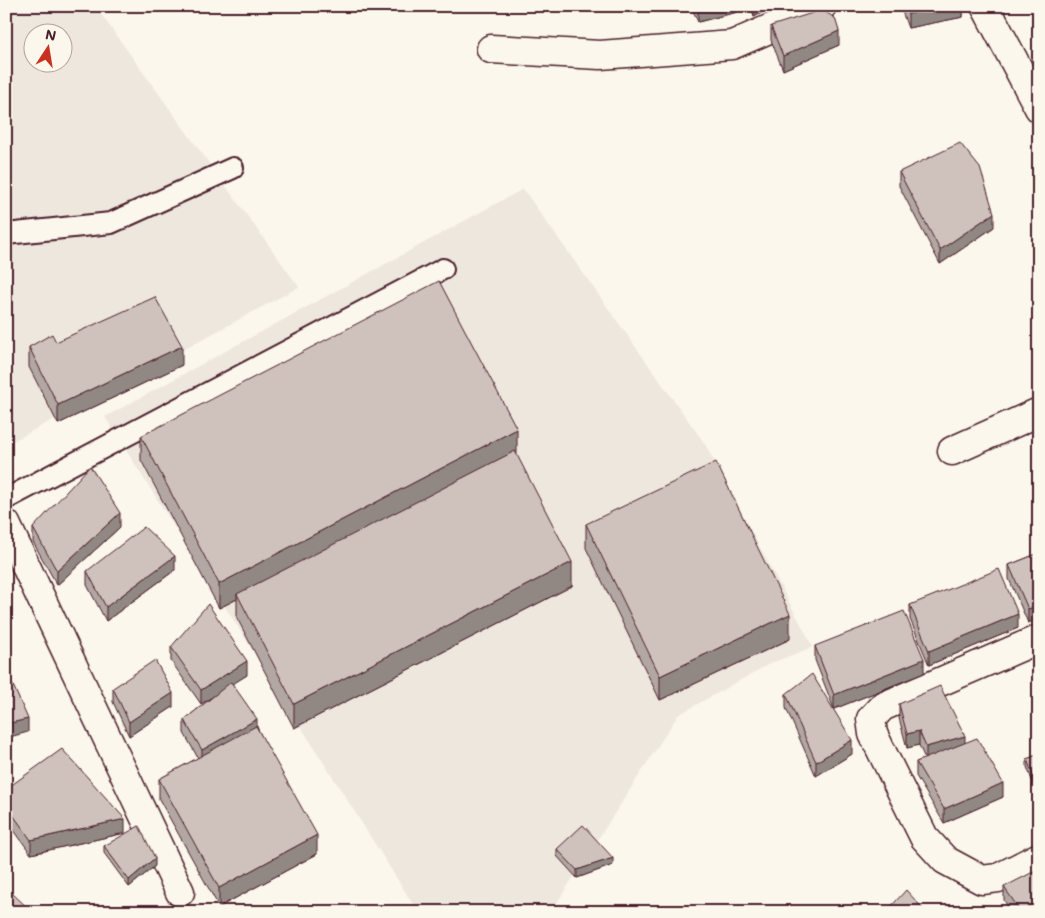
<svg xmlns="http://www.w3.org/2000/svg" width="1045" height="918" font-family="Mali,sans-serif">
  <rect width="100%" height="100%" fill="#fbf7ec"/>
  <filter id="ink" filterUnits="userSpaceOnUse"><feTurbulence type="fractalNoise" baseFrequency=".02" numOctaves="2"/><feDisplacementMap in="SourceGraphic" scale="10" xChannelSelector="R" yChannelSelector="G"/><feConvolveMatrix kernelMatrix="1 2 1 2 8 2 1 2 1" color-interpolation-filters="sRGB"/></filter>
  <g filter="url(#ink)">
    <g fill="#eee7de" fill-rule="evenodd">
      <path d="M6 6H95L299 287 6 445ZM32 32H62V62H32Z"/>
      <polygon points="523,189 705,444 813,647 771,663 678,715 551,912 418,912 105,417"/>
    </g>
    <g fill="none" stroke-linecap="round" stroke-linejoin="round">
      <defs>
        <g id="lane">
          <polyline points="6,234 111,223 233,168"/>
          <polyline points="6,499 443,269"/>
        </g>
        <g id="street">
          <polyline points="985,6 1039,108"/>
          <polyline points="491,49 600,55 732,45 822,6"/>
          <polyline points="952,451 1039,412"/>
          <polyline points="6,524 180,892"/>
          <polyline points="1039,639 882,707 871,719 873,734 924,837 945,860 982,880 998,878 1039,857"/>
        </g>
      </defs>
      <use href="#lane" stroke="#4a1f2b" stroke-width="24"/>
      <use href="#street" stroke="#4a1f2b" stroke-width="31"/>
      <use href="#lane" stroke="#fbf7ec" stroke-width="20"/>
      <use href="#street" stroke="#fbf7ec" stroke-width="28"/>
    </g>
    <g fill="#b2a7a2" stroke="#4a1f2b">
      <polygon points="691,6 737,6 737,12 698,22"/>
      <polygon points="751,6 774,6 754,17"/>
      <polygon points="900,6 963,6 963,17 908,28"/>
      <polygon points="771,26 839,45 783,70 771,40"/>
      <polygon points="899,172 994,227 940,264 899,186"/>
      <polygon points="56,342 182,365 58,424 29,367 29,347"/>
      <polygon points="141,436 517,454 516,454 572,586 294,728 237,618 237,599 219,608 141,460"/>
      <polygon points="586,524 790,639 660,700 586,548"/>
      <polygon points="120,527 57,585 33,542 33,528"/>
      <polygon points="1039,553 1028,623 1009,579 1009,565"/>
      <polygon points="175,570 106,621 87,585 87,571"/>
      <polygon points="910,605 1018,628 929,665 910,619"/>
      <polygon points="815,646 924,673 834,709 815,660"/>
      <polygon points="171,647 247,675 232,684 257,727 317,854 219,907 159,799 159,779 198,758 184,733 184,720 215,695 201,704 171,661"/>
      <polygon points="113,688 173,707 129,736 113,702"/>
      <polygon points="786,694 852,754 816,776 786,708"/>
      <polygon points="899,704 965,743 1003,797 944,823 916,776 916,762 925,759 919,745 907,748 899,718"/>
      <polygon points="1039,754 1039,799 1027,767 1027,759"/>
      <polygon points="6,789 125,833 31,854 6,819"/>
      <polygon points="104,846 155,866 129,887 104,853"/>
      <polygon points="557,849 613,865 577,878 557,856"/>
      <polygon points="1004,887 1039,912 1011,912 1004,900"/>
    </g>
    <g fill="#918884" stroke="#4a1f2b">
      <polygon points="706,6 737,6 737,12 698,22 698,8"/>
      <polygon points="754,6 774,6 754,17"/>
      <polygon points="946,6 963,6 963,17 908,28 908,14"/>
      <polygon points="839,31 839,45 783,70 783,56"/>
      <polygon points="994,213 994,227 940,264 940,250"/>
      <polygon points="182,346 182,365 58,424 58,405"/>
      <polygon points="517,429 517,454 239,598 237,594 237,599 219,608 219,584"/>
      <polygon points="120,513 120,527 57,585 57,571"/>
      <polygon points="175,556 175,570 106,621 106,607"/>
      <polygon points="572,562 572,586 294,728 294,704"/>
      <polygon points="1039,605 1039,619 1028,623 1028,609"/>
      <polygon points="790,614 790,639 660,700 660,676"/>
      <polygon points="1018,614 1018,628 929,665 929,651"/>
      <polygon points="924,659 924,673 834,709 834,695"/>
      <polygon points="247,661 247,675 201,704 201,690"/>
      <polygon points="173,693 173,707 129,736 129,722"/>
      <polygon points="28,719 28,732 6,738 6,724"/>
      <polygon points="257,719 257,732 202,764 202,750"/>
      <polygon points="919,731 919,745 907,748 907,734"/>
      <polygon points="965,736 965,749 926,761 926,747"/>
      <polygon points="852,740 852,754 816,776 816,762"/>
      <polygon points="1003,783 1003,797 944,823 944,809"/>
      <polygon points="125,819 125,833 31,854 31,840"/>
      <polygon points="317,835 317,854 219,907 219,888"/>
      <polygon points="155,858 155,866 129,887 129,880"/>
      <polygon points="613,858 613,865 577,878 577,870"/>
    </g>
    <g fill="#cfc2bc" stroke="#4a1f2b">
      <polygon points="697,6 706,6 698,8"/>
      <polygon points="905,6 946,6 908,14"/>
      <polygon points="822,10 835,18 839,31 783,56 771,26"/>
      <polygon points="960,143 980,168 994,213 940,250 899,172"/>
      <polygon points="439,281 517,429 219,584 141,436"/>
      <polygon points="155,297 182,346 58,405 29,347 52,334 56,342"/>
      <polygon points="515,451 572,562 294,704 237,594"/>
      <polygon points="716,462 790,614 660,676 586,524"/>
      <polygon points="90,466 120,513 57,571 33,528"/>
      <polygon points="144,527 175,556 106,607 87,571"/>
      <polygon points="1039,553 1039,605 1028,609 1009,565"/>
      <polygon points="999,569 1018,614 929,651 910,605"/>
      <polygon points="208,604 247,661 201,690 171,647"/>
      <polygon points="904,611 924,659 834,695 815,646"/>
      <polygon points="155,660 173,693 129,722 113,688"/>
      <polygon points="8,674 28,719 6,724 6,675"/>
      <polygon points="812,674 852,740 816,762 786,694"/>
      <polygon points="231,682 257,719 202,750 184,720"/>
      <polygon points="940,686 965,736 926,747 919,731 907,734 899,704"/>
      <polygon points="256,726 317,835 219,888 159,779"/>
      <polygon points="977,738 1003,783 944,809 916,762"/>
      <polygon points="62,749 125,819 31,840 6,805 6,789"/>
      <polygon points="1039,754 1039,792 1027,759"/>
      <polygon points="583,825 613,858 577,870 557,849"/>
      <polygon points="139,826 155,858 129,880 104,846"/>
      <polygon points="1039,869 1039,912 1021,912 1004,887"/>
      <polygon points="906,890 926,912 886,912"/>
      <polygon points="12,893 32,912 6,912 6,900"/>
    </g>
  </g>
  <rect width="1045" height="918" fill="none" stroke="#fbf7ec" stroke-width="25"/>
  <rect x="12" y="12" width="1020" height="893" fill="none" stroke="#4a1f2b" stroke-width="2" filter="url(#ink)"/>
  <g transform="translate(48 48) rotate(12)"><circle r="24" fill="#fbf7ec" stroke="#b4a19f"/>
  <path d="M0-4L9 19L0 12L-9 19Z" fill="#c8321e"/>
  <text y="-8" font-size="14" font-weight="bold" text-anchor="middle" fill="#4a1f2b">N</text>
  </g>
</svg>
